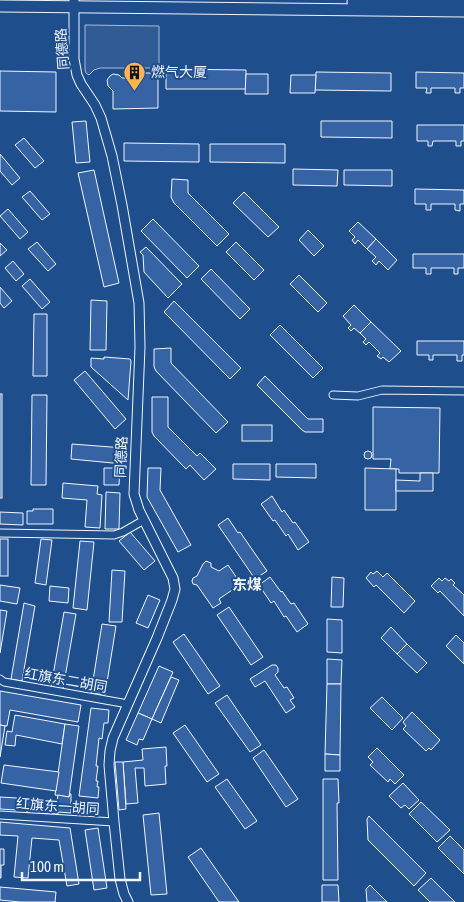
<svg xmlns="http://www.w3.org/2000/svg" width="464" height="902" font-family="'Asap Condensed','Noto Sans SC',sans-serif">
  <rect width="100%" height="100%" fill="#1f4e8c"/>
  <polygon fill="#305b95" stroke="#a8bbd7" points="85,25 159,26 159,68 100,68 94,70 89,75 86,73 85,69"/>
  <g fill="#3563a3" stroke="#f2f6ff">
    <polygon points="166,69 246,70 246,89 166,89"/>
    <polygon points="0,71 56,72 56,112 0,111"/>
    <polygon points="316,72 391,73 391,91 315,90"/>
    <polygon points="416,72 464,73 464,88 460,88 460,93 455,93 455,88 431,88 431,93 426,93 427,88 416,88"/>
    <polygon points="129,73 158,73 158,108 113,109 113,91 108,86 107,80 110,76 113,74 119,75 122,78 129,78"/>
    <polygon points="246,74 268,74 268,94 245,94"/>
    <polygon points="291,75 316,75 315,93 290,93"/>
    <polygon points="86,121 90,162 76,163 72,122"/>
    <polygon points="321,121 392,121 392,138 321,137"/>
    <polygon points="417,125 464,125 464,141 461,141 461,146 456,146 456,141 433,141 432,146 428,146 428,141 417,141"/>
    <polygon points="24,138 44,161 35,168 15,145"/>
    <polygon points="124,143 199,144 199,162 124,161"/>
    <polygon points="210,144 285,144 285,163 210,162"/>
    <polygon points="0,154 20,178 12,185 0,171"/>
    <polygon points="293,169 338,170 337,186 293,185"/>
    <polygon points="94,170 119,283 104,287 78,173"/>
    <polygon points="344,170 392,170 392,186 344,185"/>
    <polygon points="172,179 188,180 188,193 229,234 217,246 174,203 171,197"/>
    <polygon points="415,189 464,190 464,204 460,204 460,211 455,210 455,204 431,204 431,210 426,210 426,204 415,204"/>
    <polygon points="30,191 50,214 42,220 22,197"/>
    <polygon points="244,192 279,227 268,237 233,203"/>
    <polygon points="8,209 28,232 20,239 0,216"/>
    <polygon points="153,219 199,266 187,278 141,231"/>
    <polygon points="358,222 376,239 367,249 358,240 355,244 352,240 355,237 349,231"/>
    <polygon points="308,230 324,246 314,256 299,240"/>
    <polygon points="376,239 397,260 388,270 379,261 376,265 372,261 376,257 367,249"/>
    <polygon points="37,242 56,264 48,271 28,249"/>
    <polygon points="236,242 264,270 254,280 226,252"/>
    <polygon points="0,243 7,250 0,256"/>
    <polygon points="146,247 182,284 168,298 144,272 143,255 140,252"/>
    <polygon points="413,254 464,254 464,268 458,268 458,274 454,274 454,268 431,268 431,274 426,274 426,268 413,268"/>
    <polygon points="13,261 24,274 16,281 5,268"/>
    <polygon points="211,269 250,309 240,319 201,279"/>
    <polygon points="299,275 327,303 318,312 290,284"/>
    <polygon points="30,279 50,302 42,309 22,286"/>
    <polygon points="0,287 12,301 4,308 0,303"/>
    <polygon points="91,300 107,301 106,350 90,350"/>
    <polygon points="174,301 241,368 230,379 164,312"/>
    <polygon points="354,305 371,322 360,333 354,328 351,331 348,328 351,325 343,316"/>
    <polygon points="34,314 47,314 47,376 33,376"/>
    <polygon points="371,322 401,351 389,362 383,357 381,359 377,356 380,353 369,342 366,345 363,342 366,339 360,333"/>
    <polygon points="280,325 323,368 313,378 270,335"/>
    <polygon points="417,341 464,341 464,355 462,355 462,361 457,361 457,355 433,355 433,360 429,360 429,355 417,355"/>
    <polygon points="171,348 171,363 228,422 216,433 156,371 154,367 154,349"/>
    <polygon points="104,357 130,359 131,361 128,400 91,367 91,358 104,359"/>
    <polygon points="85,371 126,419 115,429 74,380"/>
    <polygon points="265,376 308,419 323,419 323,432 305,432 302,430 257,385"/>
    <rect x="0" y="394" width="2" height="104"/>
    <polygon points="32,395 47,395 46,485 31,485"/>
    <polygon points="152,397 168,397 168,427 197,456 200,453 216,469 204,480 190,465 186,469 154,436 152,432"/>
    <polygon points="373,407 440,408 439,473 399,473 399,469 390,469 391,459 373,459"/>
    <rect x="242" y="425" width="30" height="16"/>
    <polygon points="72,444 124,448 123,464 71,459"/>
    <circle cx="368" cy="455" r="4"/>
    <polygon points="233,464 270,464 270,480 233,479"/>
    <polygon points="276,464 316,464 316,478 276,477"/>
    <polygon points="104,468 120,468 119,485 104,485"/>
    <polygon points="148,468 161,468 160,490 191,545 178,552 147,497"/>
    <polygon points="365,468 396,469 396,510 365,510"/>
    <polygon points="420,473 433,473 433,491 396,491 396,480 420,481"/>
    <polygon points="63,483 98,486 97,494 102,495 100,528 85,527 87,500 62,498"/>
    <polygon points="106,492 120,493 119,529 105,529"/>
    <polygon points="272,496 282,512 284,510 293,523 295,522 309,542 298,550 288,534 286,536 275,520 273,521 261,504"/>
    <polygon points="33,509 53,509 53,524 27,524 27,511 33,511"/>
    <polygon points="0,512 23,513 23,525 0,524"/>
    <polygon points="228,518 238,533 240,532 267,571 255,579 218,525"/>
    <polygon points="130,532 155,561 144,570 119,541"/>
    <rect x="0" y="539" width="8" height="37"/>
    <polygon points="41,539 52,540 46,585 35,583"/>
    <polygon points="80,541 94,542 87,610 73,608"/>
    <polygon points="206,561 211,563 211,567 219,571 228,565 241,584 219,599 221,603 213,608 197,585 193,584 192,581 193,578 197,576 203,564"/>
    <polygon points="112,570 125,571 122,622 109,622"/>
    <polygon points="377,571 383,577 387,573 415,601 404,613 376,585 374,587 366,578 371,572 373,574"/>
    <polygon points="270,577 281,592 282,591 291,604 294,603 308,624 297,632 286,616 284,617 274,601 271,603 259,585"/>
    <polygon points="332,577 344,578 343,607 331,607"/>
    <polygon points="439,578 442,581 445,578 449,581 451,579 455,583 453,585 464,595 464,616 440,591 438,593 431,586"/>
    <polygon points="0,585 20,588 17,604 0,601"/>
    <polygon points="50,586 69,588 68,603 49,601"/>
    <polygon points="148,595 160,600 148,628 136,623"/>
    <polygon points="24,603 35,606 22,681 11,679"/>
    <polygon points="229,607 263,657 251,665 217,615"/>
    <polygon points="0,610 7,611 0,653"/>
    <polygon points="64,612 76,614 63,689 51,687"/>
    <polygon points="327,619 342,620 342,653 327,652"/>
    <polygon points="102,624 116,626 105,695 91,693"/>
    <polygon points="391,627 407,644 397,654 381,638"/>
    <polygon points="184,634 220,686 208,694 173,642"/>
    <polygon points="456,635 464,643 464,664 446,646"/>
    <polygon points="407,644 427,663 417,673 397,654"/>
    <polygon points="327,659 342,660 341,684 327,684"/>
    <polygon points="272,665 276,665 278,668 278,672 275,675 284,688 287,687 294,698 290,700 295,707 286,713 265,681 255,687 250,679"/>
    <polygon points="159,666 173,672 152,719 138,713"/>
    <polygon points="171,677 179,680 161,723 152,719"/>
    <polygon points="327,684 341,684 340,755 325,754"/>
    <polygon points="0,691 81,705 78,722 10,710 7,726 0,725"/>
    <polygon points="227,695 261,745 250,752 215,703"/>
    <polygon points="382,697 403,718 392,730 370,708"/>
    <polygon points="91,708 109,710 108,723 104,723 102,739 99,738 96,766 98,766 96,781 98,781 97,787 99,787 98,798 79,796"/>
    <polygon points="412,712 440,740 431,750 429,748 426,751 403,729 406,726 403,722"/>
    <polygon points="138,713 152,719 143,740 139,739 137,745 126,740"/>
    <polygon points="15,715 65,724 62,744 16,735 15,746 5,745 7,731 12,732"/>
    <polygon points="65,724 79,726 69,797 55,795"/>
    <polygon points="0,725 5,726 0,757"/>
    <polygon points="185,725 219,774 207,782 173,733"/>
    <polygon points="166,747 167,766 165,766 166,784 145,786 144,768 135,768 138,803 126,804 123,762 143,760 142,749"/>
    <polygon points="377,748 404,775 395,784 390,779 388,782 370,765 373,762 368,757"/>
    <polygon points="264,750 298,799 286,807 253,758"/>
    <polygon points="325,754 340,755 340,771 325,771"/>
    <polygon points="115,762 123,762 126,809 119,810"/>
    <polygon points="4,765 59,772 56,791 1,783"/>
    <polygon points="227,779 257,821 245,829 215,787"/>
    <polygon points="323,779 338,779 339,803 337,803 338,880 323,880"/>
    <polygon points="403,783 419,800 409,809 405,805 401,808 389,796"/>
    <polygon points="70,794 71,794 71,813 58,812 58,814 27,813 27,799 57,801 58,795 69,797"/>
    <polygon points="0,797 17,798 16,810 0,809"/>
    <polygon points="421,802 450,830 437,842 409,814"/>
    <polygon points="159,813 167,894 151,895 143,815"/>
    <polygon points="369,816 426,873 414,886 368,840 367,819"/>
    <polygon points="0,822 70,828 79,884 67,886 59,840 32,838 28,878 14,877 18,836 0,835"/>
    <polygon points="98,828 107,888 94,890 85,830"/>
    <polygon points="450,836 464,850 464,874 438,848"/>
    <polygon points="201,848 239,902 219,902 188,857"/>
    <polygon points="0,849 4,849 4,865 1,865 1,878 0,878"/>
    <polygon points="431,878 455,902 430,902 418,890"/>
    <polygon points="322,885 338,885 339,902 322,902"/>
    <polygon points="370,885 387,902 367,902 366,889"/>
    <polygon points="0,887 56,892 55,902 20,902 0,900"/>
  </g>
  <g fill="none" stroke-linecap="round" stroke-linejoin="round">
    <defs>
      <g id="minor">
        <polyline points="333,395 358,396 382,390 464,391"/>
        <polyline points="0,533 114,535 123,532 144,520"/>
        <polyline points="0,679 4,682 128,704"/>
        <polyline points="0,815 114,822"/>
      </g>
      <polyline id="tertiary" points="74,0 74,59 77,75 81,84 95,105 101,118 112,156 122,205 139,303 140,347 134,494 139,510 173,578 175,589 172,600 157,638 113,738 110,751 109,765 114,822 120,879 124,894 128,902"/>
      <g id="primary">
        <polyline points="353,2 464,3"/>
        <polyline points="0,6 464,11"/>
      </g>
    </defs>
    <use href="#minor" stroke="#f2f6ff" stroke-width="9"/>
    <use href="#tertiary" stroke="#f2f6ff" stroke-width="11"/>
    <use href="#primary" stroke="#f2f6ff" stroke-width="13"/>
    <use href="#minor" stroke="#1f4e8c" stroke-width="7"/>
    <use href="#tertiary" stroke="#1f4e8c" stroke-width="9"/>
    <use href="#primary" stroke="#1f4e8c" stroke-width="11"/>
  </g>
  <defs>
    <symbol id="building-pin" viewBox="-11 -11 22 30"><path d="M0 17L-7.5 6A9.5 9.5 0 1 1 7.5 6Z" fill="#ffb74d" stroke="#1f4e8c"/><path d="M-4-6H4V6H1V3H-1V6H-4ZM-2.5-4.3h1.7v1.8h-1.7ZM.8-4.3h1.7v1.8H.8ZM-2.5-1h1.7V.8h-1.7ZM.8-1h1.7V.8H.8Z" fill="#111"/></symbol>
  </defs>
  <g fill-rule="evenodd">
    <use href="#building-pin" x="122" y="60" width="25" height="34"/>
  </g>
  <g text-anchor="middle" stroke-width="4" stroke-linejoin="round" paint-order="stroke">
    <g font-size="14" fill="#f2f6ff" stroke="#1f4e8c">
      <text transform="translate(62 49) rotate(-94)" y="5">同德路</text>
      <text transform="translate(121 457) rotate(-87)" y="5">同德路</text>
      <text transform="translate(66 680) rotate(10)" y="5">红旗东二胡同</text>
      <text transform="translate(58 806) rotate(4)" y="5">红旗东一胡同</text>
    </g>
    <g font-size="14" fill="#f2f6ff" stroke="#1f4e8c" text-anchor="start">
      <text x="151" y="77">燃气大厦</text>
    </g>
    <g font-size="15" font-weight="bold" fill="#f2f6ff" stroke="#1f4e8c">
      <text x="247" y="590">东煤</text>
    </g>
  </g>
  <path d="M22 872v8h118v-8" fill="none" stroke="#f2f6ff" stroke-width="2.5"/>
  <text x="30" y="872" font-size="15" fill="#f2f6ff" stroke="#1f4e8c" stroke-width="4" paint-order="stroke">100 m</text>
</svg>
